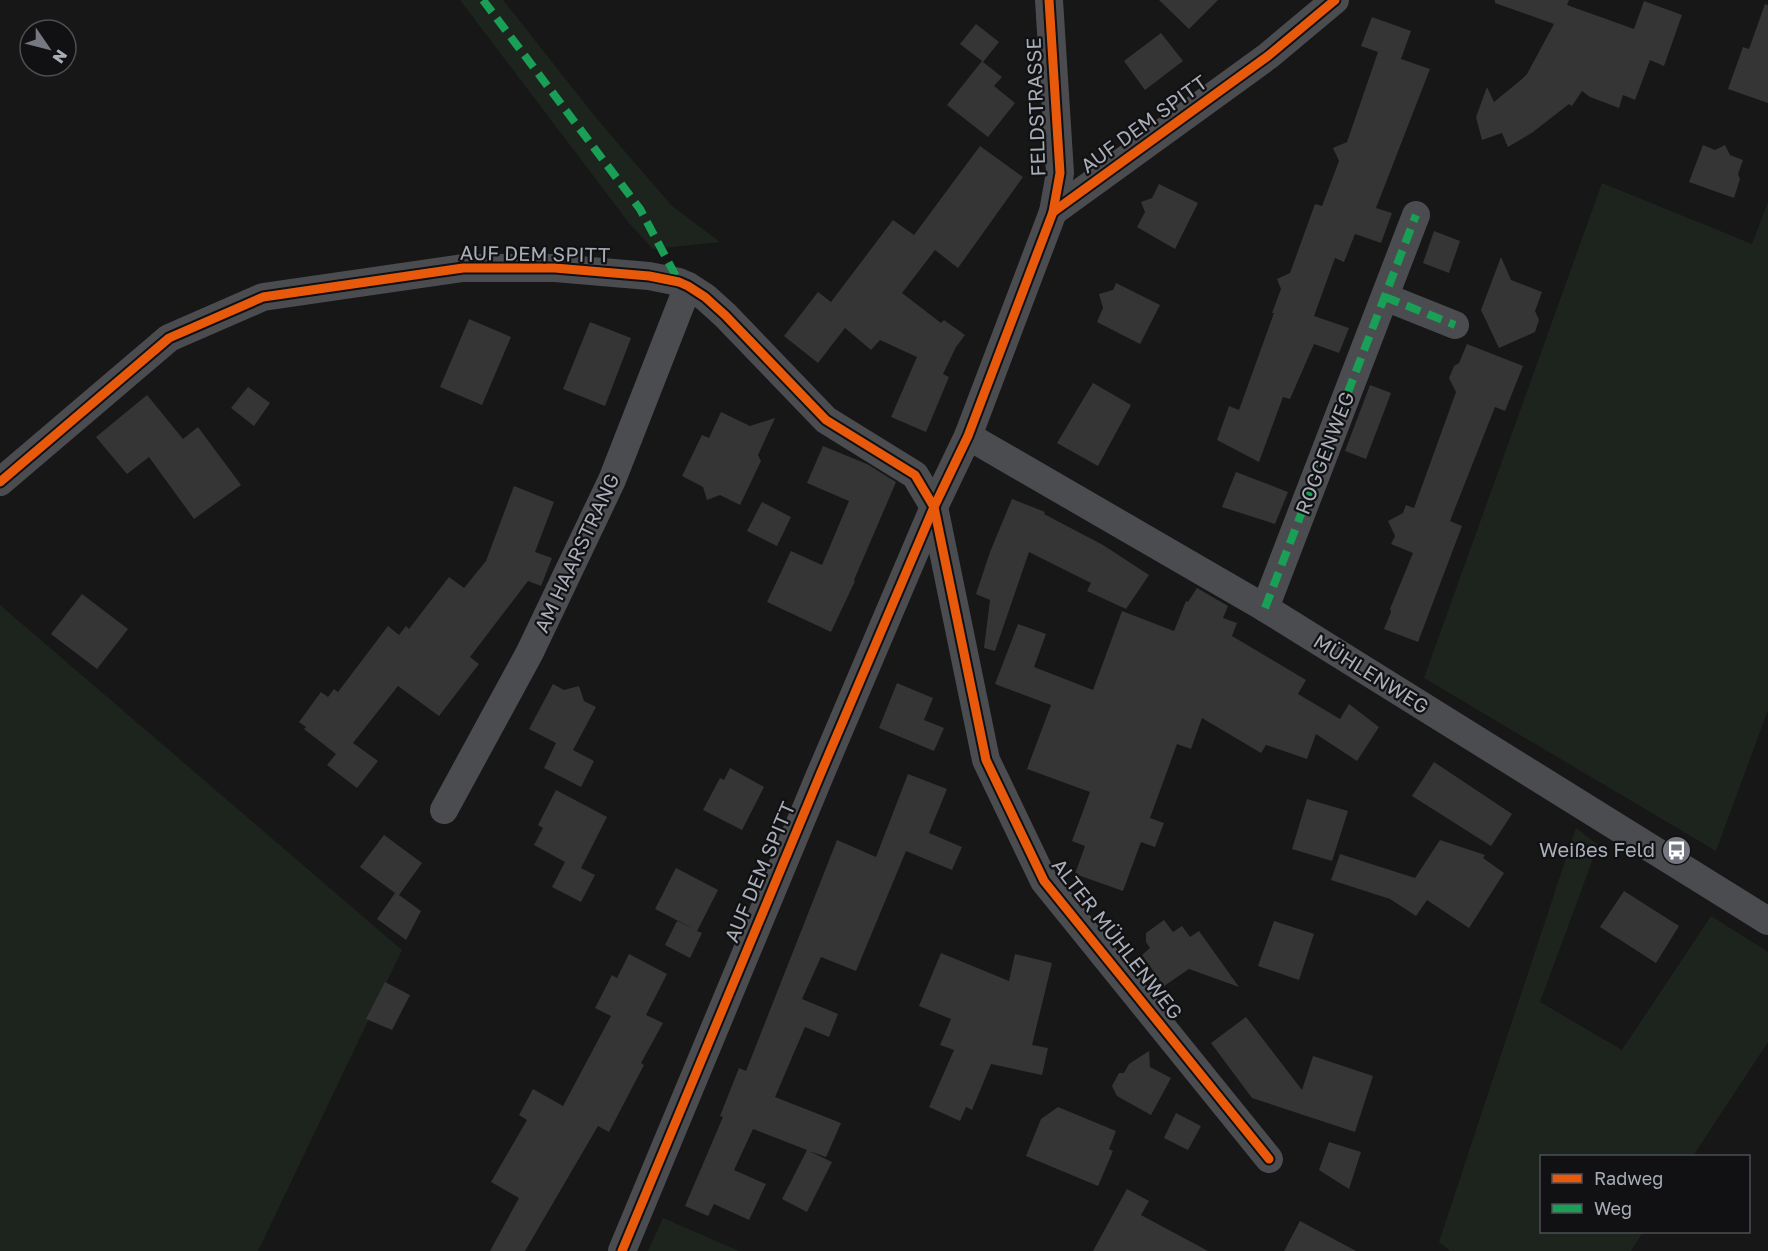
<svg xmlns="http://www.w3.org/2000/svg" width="1768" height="1251" font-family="'Golos Text',sans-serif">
  <rect width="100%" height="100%" fill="#171717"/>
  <g fill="#1d241e">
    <polygon points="460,0 503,0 597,119 672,206 720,242 653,249 629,223"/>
    <polygon points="1602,183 1752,244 1768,202 1768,710 1716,851 1424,678"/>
    <polygon points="0,605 402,950 258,1251 0,1251"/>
    <polygon points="1576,828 1598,845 1540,1002 1622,1050 1711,916 1768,952 1768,1042 1693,1156 1542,1156 1542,1232 1643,1232 1631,1251 1450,1251 1439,1242"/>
    <polygon points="663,1218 739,1251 648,1251"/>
  </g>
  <g fill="#353536">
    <polygon points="1159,0 1218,0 1189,29"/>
    <polygon points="1495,0 1569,0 1567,5 1634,29 1644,1 1682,15 1664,66 1650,60 1635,100 1623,95 1619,108 1590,97 1582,91 1572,106 1569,104 1533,132 1508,147 1502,133 1482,140 1476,117 1487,87 1494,102 1522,79 1527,74 1554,24 1495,3"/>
    <polygon points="1765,4 1768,5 1768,103 1728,89 1743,47 1749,49"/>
    <polygon points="1372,17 1411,31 1401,59 1430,69 1376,208 1392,213 1381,243 1355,234 1344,262 1335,258 1314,316 1349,328 1339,353 1314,344 1290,399 1283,397 1259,462 1217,440 1229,406 1239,410 1274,313 1272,313 1281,289 1277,279 1290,273 1315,204 1322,206 1339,161 1333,148 1347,142 1378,52 1361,46"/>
    <polygon points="976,24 999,42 983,62 1002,77 994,86 1015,103 988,137 947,105 982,61 960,44"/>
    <polygon points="1161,33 1183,61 1145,90 1124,61"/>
    <polygon points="1703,145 1715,150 1725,145 1730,155 1743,160 1738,174 1740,179 1734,198 1689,182"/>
    <polygon points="980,146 1023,177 958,268 935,250 902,293 941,323 944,320 965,335 956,347 943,374 949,377 926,432 891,417 917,357 880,340 871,350 845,328 818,363 784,336 818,292 831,302 893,220 914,235"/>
    <polygon points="1159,184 1198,203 1175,249 1137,227 1145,212 1141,202 1152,198"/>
    <polygon points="1434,231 1460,241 1449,273 1423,263"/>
    <polygon points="1501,257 1511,280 1542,292 1535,311 1539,320 1535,332 1499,348 1481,310"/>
    <polygon points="1116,283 1160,305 1140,344 1097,322 1103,308 1099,294 1113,290"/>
    <polygon points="469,319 511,337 482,405 440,387"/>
    <polygon points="590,322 631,338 605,406 563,389"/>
    <polygon points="1467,344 1523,366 1505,411 1495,407 1450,521 1462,526 1418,642 1384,629 1391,612 1390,609 1413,553 1391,544 1395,536 1388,521 1403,513 1406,505 1414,508 1456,392 1449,378 1454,366 1459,363"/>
    <polygon points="1093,383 1131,405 1098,466 1057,443"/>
    <polygon points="1370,385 1391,393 1366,459 1345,451"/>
    <polygon points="248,387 270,403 254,426 231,408"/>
    <polygon points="147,395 183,439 198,427 241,485 194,519 149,457 127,474 96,437"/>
    <polygon points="721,412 750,426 775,418 758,455 761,461 740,505 720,495 707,500 703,487 682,476 702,435 709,438"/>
    <polygon points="823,446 867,464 896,482 854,580 855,581 831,632 767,602 791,551 822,565 849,501 807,483"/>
    <polygon points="1236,472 1288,492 1275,524 1222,507"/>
    <polygon points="514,486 554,502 535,552 552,558 541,586 528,581 470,657 479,664 439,716 398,686 353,743 378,761 357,788 327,765 336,754 304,729 306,727 299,722 321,692 328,697 334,689 338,692 388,626 399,635 406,626 409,629 449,577 464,588 486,561"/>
    <polygon points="1012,499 1045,512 1044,514 1103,545 1149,575 1126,609 1087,591 1091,583 1029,552 995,651 984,648 990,600 976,594 990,552"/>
    <polygon points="762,502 791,517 777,546 747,531"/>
    <polygon points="1197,588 1228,606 1223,618 1237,623 1232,636 1306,680 1298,694 1340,719 1349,704 1379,727 1357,761 1316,734 1307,759 1266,745 1261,753 1202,718 1191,749 1177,744 1150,818 1164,823 1155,847 1141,842 1123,891 1075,874 1085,846 1072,841 1090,792 1027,769 1051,705 995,684 1018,624 1046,634 1034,667 1093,690 1122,611 1174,631 1186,601 1188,602"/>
    <polygon points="82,594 128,629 97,669 51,634"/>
    <polygon points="897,683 933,698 924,720 944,728 934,751 879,728"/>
    <polygon points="553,684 564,690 579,686 584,701 596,707 573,750 594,761 581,787 544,768 556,743 529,729"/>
    <polygon points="1434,762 1512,814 1491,846 1412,796"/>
    <polygon points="730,768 764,787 742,830 703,810 720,778 724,780"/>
    <polygon points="908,774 947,789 929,833 962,847 952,870 906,851 856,971 821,957 802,999 838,1014 829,1037 805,1027 775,1097 841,1123 826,1157 809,1151 832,1162 807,1212 782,1199 807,1150 753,1129 734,1170 766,1184 749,1220 714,1204 708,1216 685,1206 723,1117 720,1116 739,1068 746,1071 837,840 876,857"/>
    <polygon points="556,790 607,817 581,868 595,875 581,902 552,887 565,862 534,845 543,828 538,825"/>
    <polygon points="1307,799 1348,811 1332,861 1292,849"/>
    <polygon points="384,835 422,863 399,895 421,911 406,940 377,919 395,893 360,867"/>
    <polygon points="1440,840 1485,855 1483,858 1504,873 1469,928 1427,900 1416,916 1390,899 1331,880 1340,854 1415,878"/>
    <polygon points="676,868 718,890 697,931 702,933 690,958 665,945 677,921 694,929 655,909"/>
    <polygon points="1624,891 1679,926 1656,963 1600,927"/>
    <polygon points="1164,920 1173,932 1182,926 1190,937 1199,931 1239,987 1189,969 1164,986 1142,955 1150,948 1146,942 1146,933"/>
    <polygon points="1274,921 1314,934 1299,980 1258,966"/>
    <polygon points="941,953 1009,981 1015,954 1052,963 1032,1045 1048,1048 1042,1075 991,1064 972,1110 966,1107 960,1121 929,1107 954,1050 940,1045 951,1019 919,1006"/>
    <polygon points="629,954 667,974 646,1015 663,1023 641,1063 644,1065 609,1132 598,1126 525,1251 490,1251 519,1198 491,1182 527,1120 519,1115 533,1089 563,1106 611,1016 595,1008 612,975 617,978"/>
    <polygon points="385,982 410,995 392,1030 366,1019"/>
    <polygon points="1246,1017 1302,1090 1313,1056 1373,1076 1355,1132 1252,1098 1211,1043"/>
    <polygon points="1149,1051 1150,1067 1171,1078 1151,1115 1117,1096 1112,1086 1119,1073 1124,1073 1129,1064"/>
    <polygon points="1058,1107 1116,1131 1109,1149 1113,1151 1098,1186 1026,1156 1041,1119"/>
    <polygon points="1176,1113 1201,1126 1188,1150 1164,1138"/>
    <polygon points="1329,1142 1361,1152 1349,1189 1319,1170"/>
    <polygon points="1127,1189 1149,1201 1141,1215 1208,1251 1093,1251"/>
    <polygon points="1300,1221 1356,1251 1284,1251"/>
  </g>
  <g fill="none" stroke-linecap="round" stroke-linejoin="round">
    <g stroke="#4b4c50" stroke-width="28">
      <polyline points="1053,212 1268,56 1335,0"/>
      <polyline points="1385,297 1455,325"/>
      <polyline points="968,436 1265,608 1768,921"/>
      <polyline points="0,482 169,338 263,297 463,268 555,268 649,276 679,282 688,286 705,297 725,315 826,420 915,475 934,507 986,760 1044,881 1269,1159"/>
      <polyline points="1265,608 1416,215"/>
      <polyline points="444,810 530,652 612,480 688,286"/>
      <polyline points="622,1251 820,775 934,507 968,436 1053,212 1060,173 1049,0"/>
    </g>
    <g stroke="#1a9f57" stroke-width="8" stroke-dasharray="15 8" stroke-linecap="butt">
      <polyline points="483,0 640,209 679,282"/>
      <polyline points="1385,297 1455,325"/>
      <polyline points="1265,608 1416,215"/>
    </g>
    <defs>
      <g id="cycleway">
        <polyline points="1053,212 1268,56 1335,0"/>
        <polyline points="0,482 169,338 263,297 463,268 555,268 649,276 679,282 688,286 705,297 725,315 826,420 915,475 934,507 986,760 1044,881 1269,1159"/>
        <polyline points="622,1251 820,775 934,507 968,436 1053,212 1060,173 1049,0"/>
      </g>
    </defs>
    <use href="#cycleway" stroke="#111113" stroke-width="13"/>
    <use href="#cycleway" stroke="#e8590c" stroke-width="9"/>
  </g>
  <defs>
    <symbol id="bus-disc" viewBox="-11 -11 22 22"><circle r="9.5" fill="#757880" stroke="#111113"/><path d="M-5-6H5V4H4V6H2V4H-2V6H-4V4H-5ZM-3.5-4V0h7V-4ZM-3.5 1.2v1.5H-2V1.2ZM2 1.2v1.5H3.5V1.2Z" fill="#fff"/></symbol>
  </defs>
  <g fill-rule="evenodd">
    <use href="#bus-disc" x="1660" y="834" width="33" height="33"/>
  </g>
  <g text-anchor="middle" stroke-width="4.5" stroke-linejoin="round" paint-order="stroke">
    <g font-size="20" fill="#a8adb8" stroke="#111113">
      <text transform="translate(1036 107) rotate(-92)" y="7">FELDSTRASSE</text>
      <text transform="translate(1144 124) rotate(-36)" y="7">AUF DEM SPITT</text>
      <text transform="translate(535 254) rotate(1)" y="7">AUF DEM SPITT</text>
      <text transform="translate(1325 453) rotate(-69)" y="7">ROGGENWEG</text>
      <text transform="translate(577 553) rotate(-65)" y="7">AM HAARSTRANG</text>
      <text transform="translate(1371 674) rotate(32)" y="7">MÜHLENWEG</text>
      <text transform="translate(760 872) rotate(-67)" y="7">AUF DEM SPITT</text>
      <text transform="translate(1117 939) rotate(52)" y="7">ALTER MÜHLENWEG</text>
    </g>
    <g font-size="20" fill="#a8adb8" stroke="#111113" text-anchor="end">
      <text x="1655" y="857">Weißes Feld</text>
    </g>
  </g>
  <rect x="1540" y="1155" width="210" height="78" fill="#111113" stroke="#4d4f55" stroke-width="1.5"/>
  <rect x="1552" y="1174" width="30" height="9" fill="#e8590c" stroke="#4d4f55" stroke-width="1.5"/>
  <text x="1594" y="1185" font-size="18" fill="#a8adb8">Radweg</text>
  <rect x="1552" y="1204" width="30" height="9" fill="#1a9f57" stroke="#4d4f55" stroke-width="1.5"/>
  <text x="1594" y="1215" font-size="18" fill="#a8adb8">Weg</text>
  <g transform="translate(48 48) rotate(125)"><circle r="28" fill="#111113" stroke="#4d4f55" stroke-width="1.5"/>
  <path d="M0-4.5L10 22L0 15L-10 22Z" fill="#757880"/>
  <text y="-9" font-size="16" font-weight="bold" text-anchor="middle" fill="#a8adb8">N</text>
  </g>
</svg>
